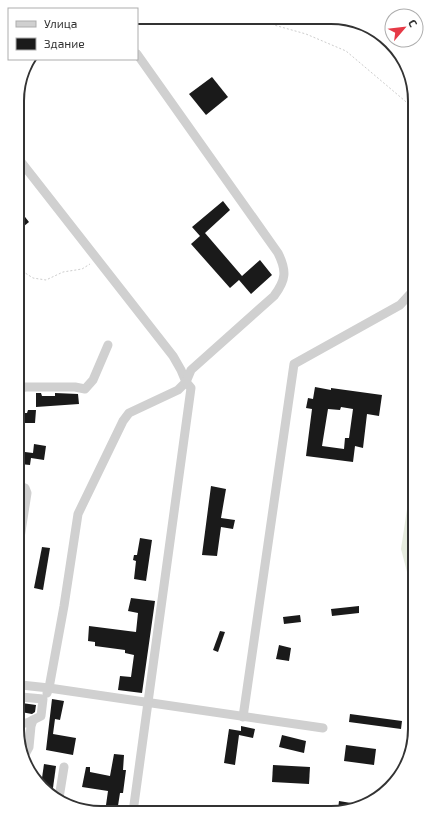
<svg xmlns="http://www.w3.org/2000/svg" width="432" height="830" font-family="'Exo 2',sans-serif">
  <rect width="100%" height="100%" fill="#fff"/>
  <polygon fill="#e6ecdf" points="413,469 414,578 407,572 401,549"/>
  <g fill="#1a1a1a" fill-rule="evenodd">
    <polygon points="212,77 228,97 206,115 189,94"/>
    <polygon points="223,201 230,210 205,233 242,276 260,260 272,275 251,294 239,280 230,288 191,244 200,236 192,227"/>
    <polygon points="18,208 29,222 18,231"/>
    <path d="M315 387 331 390V388L382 395 379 416 367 414 363 448 355 446 353 462 306 456 312 409 306 408 308 398 313 399ZM341 407 353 409 349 438H345L344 449 322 446 328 409 340 410Z"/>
    <polygon points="36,393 41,393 42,396 55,396 55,393 78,394 79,404 36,407"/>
    <polygon points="28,410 36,410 35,423 24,423 24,413 27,413"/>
    <polygon points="34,444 46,446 44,460 31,458 30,465 20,464 20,456 25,456 25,452 33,453"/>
    <polygon points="211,486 226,489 221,518 235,520 233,529 221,527 217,556 202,555"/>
    <polygon points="140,538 152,540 146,581 134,579 136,561 133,560 134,555 137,555"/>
    <polygon points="42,547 50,548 43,590 34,588"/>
    <polygon points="131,598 155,601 142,693 118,690 120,676 131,677 134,655 125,653 125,650 95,646 95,642 88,641 89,626 136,632 138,613 128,611"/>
    <polygon points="359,606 359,613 332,616 331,609"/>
    <polygon points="300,615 301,622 284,624 283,617"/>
    <polygon points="220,631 225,632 218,652 213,650"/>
    <polygon points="279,645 291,648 289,661 276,659"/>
    <polygon points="52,699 64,701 60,720 55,719 53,734 76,738 73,755 46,750"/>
    <polygon points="22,703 36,705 35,712 32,714 21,712"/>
    <polygon points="350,714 402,721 401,729 349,722"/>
    <polygon points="241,726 255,729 253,738 239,735 235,765 224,763 229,729 241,731"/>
    <polygon points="282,735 306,741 304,753 279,747"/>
    <polygon points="346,745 376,749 374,765 344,761"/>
    <polygon points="114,754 124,755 123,770 126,770 123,793 120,793 117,812 105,812 108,791 82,787 86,767 90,767 90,772 110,776"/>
    <polygon points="44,764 56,766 52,795 46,792 41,785"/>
    <polygon points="273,765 310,767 309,784 272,782"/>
    <polygon points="339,801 363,805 358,809 338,809"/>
    <polygon points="78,805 105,809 105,812 90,812 77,807"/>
  </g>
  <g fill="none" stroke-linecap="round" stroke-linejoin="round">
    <g stroke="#cdcdcd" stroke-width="1" stroke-dasharray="2 2" stroke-linecap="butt">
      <polyline points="266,18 274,25 306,34 346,51 411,106"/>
      <polyline points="19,269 33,278 46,280 63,272 82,269 90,264"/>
    </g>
    <g stroke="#d0d0d0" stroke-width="9">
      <polyline points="18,158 173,356 181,370 186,382 178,390 129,413 123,421 78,514 64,606 49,688 323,728"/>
      <polyline points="19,388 26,387 75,387 85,389 93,380 108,345"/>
      <polyline points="20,487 25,488 27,493 20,538"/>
      <polyline points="21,685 49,688 47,693"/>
      <polyline points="21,697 43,699 41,716 27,723 21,723"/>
      <polyline points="243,717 294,364 400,305 412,292"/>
      <polyline points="23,758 29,747 31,726 33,720"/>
      <polyline points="59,798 64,767"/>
      <path d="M133 812 191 388 186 382 191 370 274 296C286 280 287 271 278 253L137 54"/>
    </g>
  </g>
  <path d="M0 0H432V830H0ZM101 24H331A77 77 0 0 1 408 101V729A77 77 0 0 1 331 806H101A77 77 0 0 1 24 729V101A77 77 0 0 1 101 24Z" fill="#fff" fill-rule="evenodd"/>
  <path fill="none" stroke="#333" stroke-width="2" d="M101 24H331A77 77 0 0 1 408 101V729A77 77 0 0 1 331 806H101A77 77 0 0 1 24 729V101A77 77 0 0 1 101 24Z"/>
  <rect x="8" y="8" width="130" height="52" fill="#ffffff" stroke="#adadad"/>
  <rect x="16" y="21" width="20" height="6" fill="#d0d0d0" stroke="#adadad"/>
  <text x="44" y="28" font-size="12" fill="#333333">Улица</text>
  <rect x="16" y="38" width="20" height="12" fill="#1a1a1a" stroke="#adadad"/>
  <text x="44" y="48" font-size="12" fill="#333333">Здание</text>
  <g transform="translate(404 28) rotate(62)"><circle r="19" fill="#ffffff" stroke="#adadad"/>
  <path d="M0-3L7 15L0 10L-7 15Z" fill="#e63946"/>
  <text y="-6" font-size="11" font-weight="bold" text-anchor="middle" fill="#333333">С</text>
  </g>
</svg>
